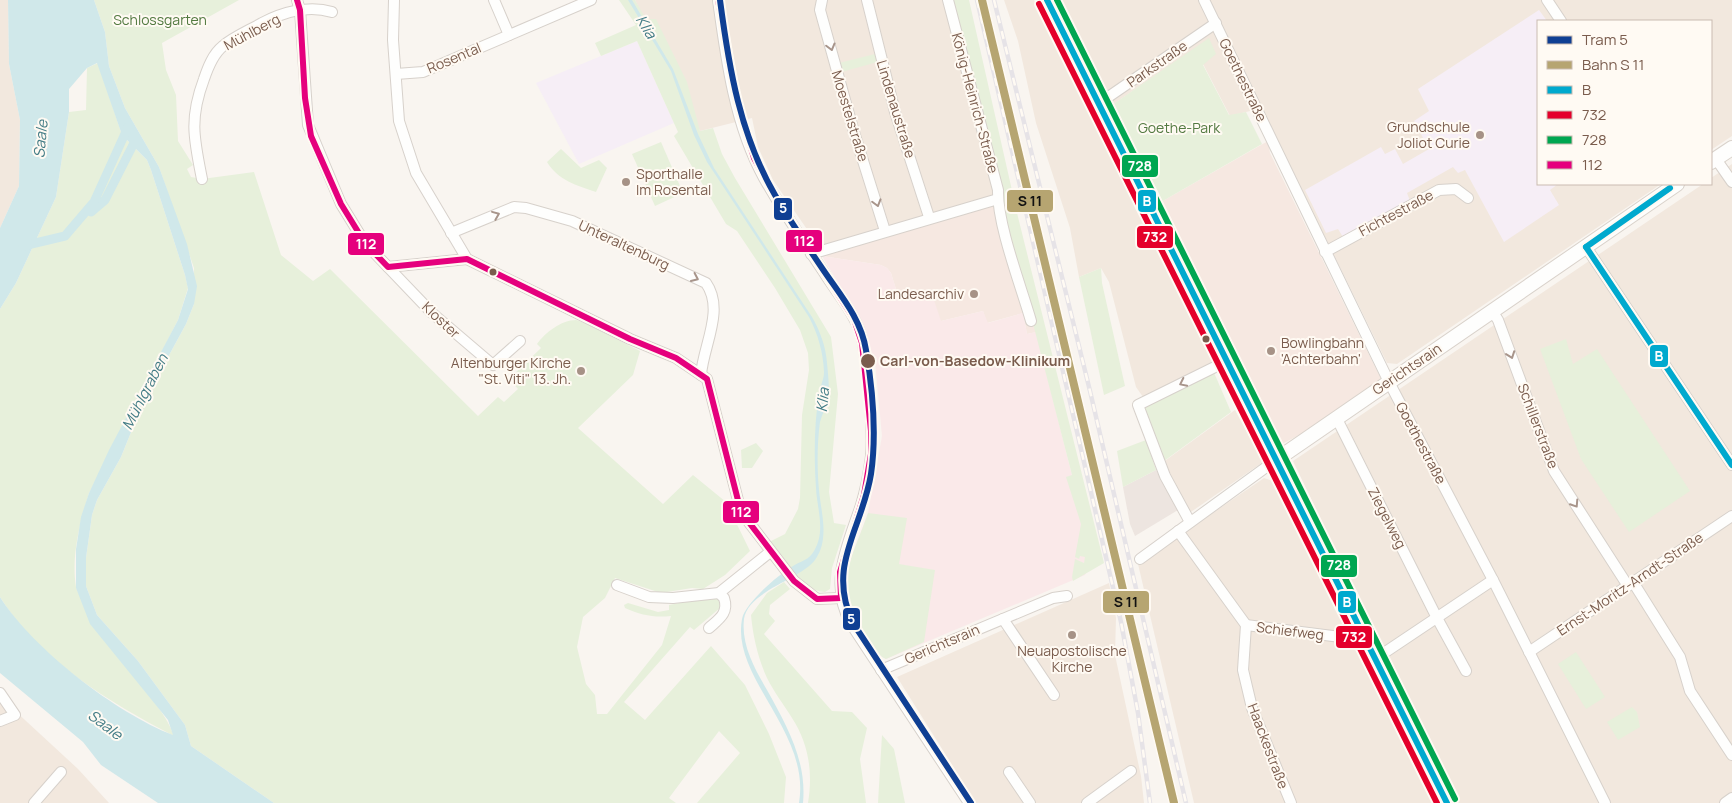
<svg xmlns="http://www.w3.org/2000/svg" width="1732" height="803" font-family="Manrope,sans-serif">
  <rect width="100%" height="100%" fill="#f9f5f0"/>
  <g fill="#f2e8de">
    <polygon points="0,0 8,0 9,64 20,120 19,186 0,228"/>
    <polygon points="635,0 951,0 1002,199 822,251 773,180 758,147 752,118 700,131"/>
    <polygon points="1004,0 1034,0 1153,234 1213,363 1143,397 1136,387 1109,282 1101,268 1079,277 1070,228 1036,123 1018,41"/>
    <polygon points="1059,0 1732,0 1732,136 1711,150 1711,21 1538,21 1538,184 1661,184 1397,364 1387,363 1262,108 1230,116 1203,64 1209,39 1112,105"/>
    <polygon points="1732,164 1732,803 1457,803 1293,461 1703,184 1711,184 1711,178"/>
    <polygon points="1235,410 1263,462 1188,514 1162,463"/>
    <polygon points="1264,478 1281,484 1440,803 1194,803 1138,564"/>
    <polygon points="1109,583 1116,618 1115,655 1141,776 1144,803 976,803 897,677"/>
    <polygon points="0,697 78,769 109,803 0,803"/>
  </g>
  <g fill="#f6e8e1">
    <polygon points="1268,141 1270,153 1381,379 1301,434 1282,444 1161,202"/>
    <polygon points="1002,199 1036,332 1027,334 1023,313 987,323 983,311 941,321 899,299 891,273 887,268 881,265 822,256 822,251"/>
  </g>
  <polygon fill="#ede5e0" points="1156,470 1178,510 1135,536 1130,524 1123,487"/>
  <g fill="#f6eef6">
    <polygon points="1539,10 1547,21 1538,21 1538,184 1558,184 1550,190 1559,205 1504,242 1465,170 1458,173 1453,167 1407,193 1410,201 1343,237 1338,229 1326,233 1305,190 1381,147 1385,154 1395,149 1403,164 1429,149 1414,121 1429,111 1418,89"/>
    <polygon points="637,41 674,123 579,164 536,83"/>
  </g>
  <polygon fill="#fae9e9" points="822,256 881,265 887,268 891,273 899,299 931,291 941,321 983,311 988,323 1023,313 1027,334 1036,332 1093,559 1085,575 886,659 878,654 857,622 849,604 846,591 850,561 868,513 882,436 875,362 861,321"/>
  <g fill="#e7f0db">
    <path d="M94 0H239L162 43 166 70 176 95 178 141 193 165 187 169 191 177 202 179 254 172 281 255 313 281 330 269 478 416 498 397 504 402 518 389 509 379 541 348 537 344C545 333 561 320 576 320 584 321 629 346 640 351L633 375 578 428 663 504 693 475 726 502 750 551 725 575 703 589 692 588 661 593 615 578 605 598 583 617 577 647 586 684 595 695 597 714H607L662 645 671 616C654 618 641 615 625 608L624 605 628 603 658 612 669 610V605L710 597 719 600 720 608 694 630 690 627 624 702 645 720 711 646 745 685 769 734 786 777 784 803H697L740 753 719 731 669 798 676 803H274L191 746 185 725 138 661 97 615 86 586V558L92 515 97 500 121 457 142 405 186 324 194 304V268L159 167 125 108 109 66 105 32Z"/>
    <path d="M619 0H635L646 19H656L687 82 700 131 713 128 722 154 735 178 831 337 838 394 829 492 834 523 846 525 832 568 830 589 825 592C801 591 782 559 767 543L785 534 798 509 800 498 802 415 809 370 808 353 800 330 775 288 737 231 726 224 674 136 678 132 637 41 601 56 595 43 636 25Z"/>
    <polygon points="952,0 969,0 1018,217 1104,563 1073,581 1072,577 1075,559 1084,563 1085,557 1080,556 1079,559 1075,557 1081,524 1066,477 1072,475 1003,207"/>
    <polygon points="1209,38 1216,54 1203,65 1229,115 1246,112 1262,144 1161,202 1112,105"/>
    <polygon points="879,53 881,61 838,73 835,64"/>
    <path d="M98 63 122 135 147 160 151 170 185 275 188 288 178 320 89 493C80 522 71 556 76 587 78 597 126 668 136 679 150 697 166 714 174 736 109 702 40 661 0 597V309L16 283 56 197 69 112 86 110 87 68Z"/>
    <polygon points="661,142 683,193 655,206 632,154"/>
    <path d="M561 149 581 168 599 160 607 168 596 192C576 185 559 181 547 162Z"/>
    <polygon points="1101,268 1102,283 1125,386 1104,395 1079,277"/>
    <polygon points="1566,339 1573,364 1597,349 1690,491 1629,532 1581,459 1540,349"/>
    <polygon points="1212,368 1231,412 1160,464 1138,405"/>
    <polygon points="1146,440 1156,470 1123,487 1117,451"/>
    <polygon points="756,443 763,451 752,468 742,468 741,450"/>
    <path d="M868 513 907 518 899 564 935 570 924 642 886 659C876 655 872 644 866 635 832 583 850 565 868 513Z"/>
    <path d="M784 582 790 589 770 605 769 614 775 621 764 634 832 711 852 712 867 728 860 759 866 803H808C813 773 809 744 792 718 784 705 774 692 767 678 758 658 753 637 751 615L767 593Z"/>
    <polygon points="1576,652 1605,697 1586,709 1558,664"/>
    <polygon points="1632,707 1637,712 1640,727 1618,740 1607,722"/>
    <polygon points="882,735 894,749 905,803 878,803"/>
  </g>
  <g fill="#d0e8ea">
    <path d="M8 0H94L105 32 109 66 125 108 159 167 187 244 197 286 194 304 186 324 142 405 121 457 97 500 92 515 86 558V586L97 615 138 661 185 725 191 746 274 803H158L101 765 83 742 0 673V597C33 649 116 713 173 735L168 720 90 624 76 588V549L81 517 89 493 109 450 178 320 188 289 185 275 151 170 147 160 122 135 97 63 87 68 69 89V112L56 197 16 283 0 309V228L19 186 20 120 9 64Z"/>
    <path d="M628 0H632L673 69 698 134 714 168 812 317C820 331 826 347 827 363 828 374 830 390 828 401 826 408 822 414 820 422 817 443 817 469 819 490 821 513 830 539 815 560 801 579 748 591 744 619 741 645 755 669 767 690 787 726 807 761 803 803H799C811 732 731 678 742 619 745 603 778 575 793 566 801 561 809 560 814 551 826 531 817 509 816 488 814 458 814 424 819 394 820 386 824 380 824 372 823 352 818 334 809 317L707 162 694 135 671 71Z"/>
  </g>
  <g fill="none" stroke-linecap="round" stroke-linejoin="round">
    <g stroke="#d0e8ea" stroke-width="9">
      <polyline points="91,212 105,200 136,139"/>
      <polyline points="23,246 65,236 94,202 128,127"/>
    </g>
    <defs>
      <g id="street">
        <polyline points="297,0 300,10 308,125 341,204 365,243 432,313 493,365 520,341"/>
        <polyline points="394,0 393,40 399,121 416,173 467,259 630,339 676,358 707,379 741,512 794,581 817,599 841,598"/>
        <polyline points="494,0 509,35"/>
        <path d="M718 0C726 59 735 126 764 178 782 210 803 241 823 271 837 294 858 316 863 343 867 373 874 428 871 456 869 473 866 489 861 505 848 545 828 583 851 624L969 803"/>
        <polyline points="822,0 820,10 854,132 885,231"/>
        <polyline points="867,0 895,112 929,217"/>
        <path d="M948 0 998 190C997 224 1021 286 1031 321"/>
        <polyline points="1204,0 1389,382 1493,580 1605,803"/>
        <polyline points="1547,0 1561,21"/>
        <polyline points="396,74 423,72 591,0"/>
        <polyline points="1098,104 1216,23"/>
        <polyline points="1716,159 1732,182"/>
        <path d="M202 179C194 139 189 119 204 79 208 67 213 54 223 46 233 37 250 30 262 23 283 12 309 5 332 12"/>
        <path d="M451 233 514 207 526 208 572 221 706 283C725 310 703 346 701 375"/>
        <polyline points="1586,247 1732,465"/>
        <polyline points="1325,252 1439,190 1456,189 1468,198"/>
        <polyline points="811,254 998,199"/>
        <polyline points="388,267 467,259"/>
        <polyline points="1492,311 1498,320 1554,471 1628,586"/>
        <polyline points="1336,417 1437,618 1466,671"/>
        <polyline points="1190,522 1165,476 1138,405 1227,361"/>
        <polyline points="1178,531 1246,625 1243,670 1252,708 1291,803"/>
        <polyline points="1140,559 1276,460"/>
        <polyline points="1633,582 1680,657 1690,691 1732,755"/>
        <polyline points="617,585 649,597 673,598 719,593 770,552"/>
        <polyline points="1003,619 1054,695"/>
        <polyline points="1246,625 1356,639 1364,637"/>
        <path d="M709 628C719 619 729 613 724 598L719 593"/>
        <polyline points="1529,652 1732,516"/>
        <polyline points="1375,659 1493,580"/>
        <polyline points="881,670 1053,598 1067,596"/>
        <polyline points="0,693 15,715 0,721"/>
        <polyline points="1009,772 1030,803"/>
        <polyline points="34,803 61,772"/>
        <polyline points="1087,803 1131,771"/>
        <polyline points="1725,803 1732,798"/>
      </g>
      <g id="secondary">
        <polyline points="1047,0 1447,803"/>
        <polyline points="1711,162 1732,148"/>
        <polyline points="1276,460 1677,184"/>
      </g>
    </defs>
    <use href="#street" stroke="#d7d1cb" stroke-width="12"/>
    <use href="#secondary" stroke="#d9d2cb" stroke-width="16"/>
    <use href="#street" stroke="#fefefd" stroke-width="10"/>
    <use href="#secondary" stroke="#fefefd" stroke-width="14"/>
    <defs>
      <g id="rail">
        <polyline points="977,0 1121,622 1138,713 1150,803"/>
        <polyline points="994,0 1090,391 1186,803"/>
      </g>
    </defs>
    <use href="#rail" stroke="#e6e3e7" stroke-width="4.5"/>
    <use href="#rail" stroke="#fffaf3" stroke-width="2.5" stroke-dasharray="8" stroke-linecap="butt"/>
    <defs>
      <g id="bus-1">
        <polyline points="1047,0 1447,803"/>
        <polyline points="1586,247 1732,465"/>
        <polyline points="1586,247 1670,188"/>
      </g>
      <polyline id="bus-2" points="1039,4 1437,803"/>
      <polyline id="bus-3" points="1057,0 1455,799"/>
      <polyline id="bus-4" points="297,0 300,10 305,98 311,136 341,204 365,243 388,267 467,259 630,339 676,358 707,379 741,512 794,581 817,599 841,598 840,572 864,495 871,454 871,431 862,343 854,319 775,196 754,158 737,102 718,0"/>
    </defs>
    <use href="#bus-1" stroke="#fffaf3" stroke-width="10"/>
    <use href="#bus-2" stroke="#fffaf3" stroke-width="10"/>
    <use href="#bus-3" stroke="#fffaf3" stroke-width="10"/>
    <use href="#bus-4" stroke="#fffaf3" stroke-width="10"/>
    <use href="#bus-1" stroke="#00a9ce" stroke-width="6"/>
    <use href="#bus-2" stroke="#e4002b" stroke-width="6"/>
    <use href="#bus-3" stroke="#00a651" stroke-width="6"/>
    <use href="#bus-4" stroke="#e5007d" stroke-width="6"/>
    <defs>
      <polyline id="rail-1" points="982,0 1174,803"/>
    </defs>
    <use href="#rail-1" stroke="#fffaf3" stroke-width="11"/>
    <use href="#rail-1" stroke="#b6a571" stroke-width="8"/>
    <defs>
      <path id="tram-1" d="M720 0C729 68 740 135 775 195 790 221 807 246 824 271 841 296 861 319 866 350 873 391 877 433 871 474 862 530 826 565 853 623L971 803"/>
    </defs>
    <use href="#tram-1" stroke="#fffaf3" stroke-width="10"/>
    <use href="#tram-1" stroke="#0f3f93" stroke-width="6"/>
  </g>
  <defs><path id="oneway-chevron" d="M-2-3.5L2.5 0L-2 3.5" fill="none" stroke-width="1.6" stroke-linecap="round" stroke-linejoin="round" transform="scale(1.25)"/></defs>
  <g stroke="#a8958b">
    <use href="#oneway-chevron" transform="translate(831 47) rotate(75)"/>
    <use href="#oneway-chevron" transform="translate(877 203) rotate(74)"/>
    <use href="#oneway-chevron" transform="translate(496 215) rotate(-22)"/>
    <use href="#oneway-chevron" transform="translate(695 278) rotate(25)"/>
    <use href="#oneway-chevron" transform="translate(1511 355) rotate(70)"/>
    <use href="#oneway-chevron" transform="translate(1183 383) rotate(154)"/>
    <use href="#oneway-chevron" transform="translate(1575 504) rotate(57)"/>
  </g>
  <g fill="#a69286" stroke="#fffaf3" stroke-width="2">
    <circle cx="1480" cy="135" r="5"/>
    <circle cx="626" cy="182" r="5"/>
    <circle cx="974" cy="294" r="5"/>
    <circle cx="1271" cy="351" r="5"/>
    <circle cx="581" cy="371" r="5"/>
    <circle cx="1072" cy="635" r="5"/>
  </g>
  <g fill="#7a5c4d" stroke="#fffaf3" stroke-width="2">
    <circle cx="493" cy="272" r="4.5"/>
    <circle cx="1206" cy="339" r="4.5"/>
    <circle cx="868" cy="361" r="8"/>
  </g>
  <g text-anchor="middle" stroke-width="4" stroke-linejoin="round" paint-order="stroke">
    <g font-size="14" fill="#537a41" stroke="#fffaf3">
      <text x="160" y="25">Schlossgarten</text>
      <text x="1179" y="133">Goethe-Park</text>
    </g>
    <g font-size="14" fill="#7a5c4d" stroke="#fffaf3">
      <text transform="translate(252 32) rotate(-28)" y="5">Mühlberg</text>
      <text transform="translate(454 58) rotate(-23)" y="5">Rosental</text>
      <text transform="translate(1157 64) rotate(-35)" y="5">Parkstraße</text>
      <text transform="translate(1243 80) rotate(64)" y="5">Goethestraße</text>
      <text transform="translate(975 103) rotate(75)" y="5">König-Heinrich-Straße</text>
      <text transform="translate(896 109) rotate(73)" y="5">Lindenaustraße</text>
      <text transform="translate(850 116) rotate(73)" y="5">Moestelstraße</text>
      <text transform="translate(1396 213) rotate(-28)" y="5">Fichtestraße</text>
      <text transform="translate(624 245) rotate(25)" y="5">Unteraltenburg</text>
      <text transform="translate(441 320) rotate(43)" y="5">Kloster</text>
      <text transform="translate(1407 369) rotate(-34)" y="5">Gerichtsrain</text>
      <text transform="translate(1538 426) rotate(69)" y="5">Schillerstraße</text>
      <text transform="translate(1421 443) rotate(62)" y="5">Goethestraße</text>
      <text transform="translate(1387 518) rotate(63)" y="5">Ziegelweg</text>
      <text transform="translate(1630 584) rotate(-34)" y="5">Ernst-Moritz-Arndt-Straße</text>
      <text transform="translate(1290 631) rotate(7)" y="5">Schiefweg</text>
      <text transform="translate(942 644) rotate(-23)" y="5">Gerichtsrain</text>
      <text transform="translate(1268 746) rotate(69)" y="5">Haackestraße</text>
    </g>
    <g font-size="14" fill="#7a5c4d" stroke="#fffaf3" text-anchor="end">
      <text x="1470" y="132">Grundschule<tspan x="1470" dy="16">Joliot Curie</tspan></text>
      <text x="636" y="179" text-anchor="start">Sporthalle<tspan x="636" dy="16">Im Rosental</tspan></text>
      <text x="964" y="299">Landesarchiv</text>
      <text x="1281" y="348" text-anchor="start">Bowlingbahn<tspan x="1281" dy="16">'Achterbahn'</tspan></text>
      <text x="571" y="368">Altenburger Kirche<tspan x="571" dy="16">"St. Viti" 13. Jh.</tspan></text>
      <text x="1072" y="656" text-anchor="middle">Neuapostolische<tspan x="1072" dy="16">Kirche</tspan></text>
    </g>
    <g font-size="14" font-weight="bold" fill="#7a5c4d" stroke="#fffaf3" text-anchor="start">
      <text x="880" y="366">Carl-von-Basedow-Klinikum</text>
    </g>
    <g font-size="15" font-style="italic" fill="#437c86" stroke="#fffaf3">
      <text transform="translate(646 27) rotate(58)" y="5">Klia</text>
      <text transform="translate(41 139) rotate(-85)" y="5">Saale</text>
      <text transform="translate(145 392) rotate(-63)" y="5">Mühlgraben</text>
      <text transform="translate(823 400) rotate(-84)" y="5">Klia</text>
      <text transform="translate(105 725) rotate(37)" y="5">Saale</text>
    </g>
  </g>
  <g stroke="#fffaf3" stroke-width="2">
    <rect x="1121" y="154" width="38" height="24" rx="5" fill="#00a651"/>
    <rect x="1006" y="189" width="48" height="24" rx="5" fill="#b6a571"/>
    <rect x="1137" y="189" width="20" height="24" rx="5" fill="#00a9ce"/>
    <rect x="773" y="197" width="20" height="24" rx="5" fill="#0f3f93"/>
    <rect x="1136" y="225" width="38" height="24" rx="5" fill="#e4002b"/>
    <rect x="785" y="229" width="38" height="24" rx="5" fill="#e5007d"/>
    <rect x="347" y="232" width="38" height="24" rx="5" fill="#e5007d"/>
    <rect x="1649" y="344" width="20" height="24" rx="5" fill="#00a9ce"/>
    <rect x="722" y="500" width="38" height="24" rx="5" fill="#e5007d"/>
    <rect x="1320" y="554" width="38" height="24" rx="5" fill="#00a651"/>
    <rect x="1102" y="590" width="48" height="24" rx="5" fill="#b6a571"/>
    <rect x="1337" y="590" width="20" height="24" rx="5" fill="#00a9ce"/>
    <rect x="842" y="607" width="19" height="24" rx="5" fill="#0f3f93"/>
    <rect x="1335" y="625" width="38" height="24" rx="5" fill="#e4002b"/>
  </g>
  <g font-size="14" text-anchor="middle" font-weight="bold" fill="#fff">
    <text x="1140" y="171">728</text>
    <text x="1147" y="206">B</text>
    <text x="783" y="213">5</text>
    <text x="1155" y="242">732</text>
    <text x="804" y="246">112</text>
    <text x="366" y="249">112</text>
    <text x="1659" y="361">B</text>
    <text x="741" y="517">112</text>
    <text x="1339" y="570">728</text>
    <text x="1347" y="607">B</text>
    <text x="851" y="624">5</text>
    <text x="1354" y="642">732</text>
  </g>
  <g font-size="14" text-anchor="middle" font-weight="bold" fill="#111">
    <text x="1030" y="206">S 11</text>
    <text x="1126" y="607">S 11</text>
  </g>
  <rect x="1537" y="20" width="175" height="165" fill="#fffaf3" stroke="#cabbb1"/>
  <rect x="1547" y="36" width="25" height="8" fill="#0f3f93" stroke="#cabbb1"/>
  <text x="1582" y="45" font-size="15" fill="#7a5c4d">Tram 5</text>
  <rect x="1547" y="61" width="25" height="8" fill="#b6a571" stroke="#cabbb1"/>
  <text x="1582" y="70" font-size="15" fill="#7a5c4d">Bahn S 11</text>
  <rect x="1547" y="86" width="25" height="8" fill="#00a9ce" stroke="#cabbb1"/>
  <text x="1582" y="95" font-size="15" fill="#7a5c4d">B</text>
  <rect x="1547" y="111" width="25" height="8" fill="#e4002b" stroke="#cabbb1"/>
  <text x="1582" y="120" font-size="15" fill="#7a5c4d">732</text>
  <rect x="1547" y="136" width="25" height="8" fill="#00a651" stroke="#cabbb1"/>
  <text x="1582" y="145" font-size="15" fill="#7a5c4d">728</text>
  <rect x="1547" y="161" width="25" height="8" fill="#e5007d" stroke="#cabbb1"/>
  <text x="1582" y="170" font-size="15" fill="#7a5c4d">112</text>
</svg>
